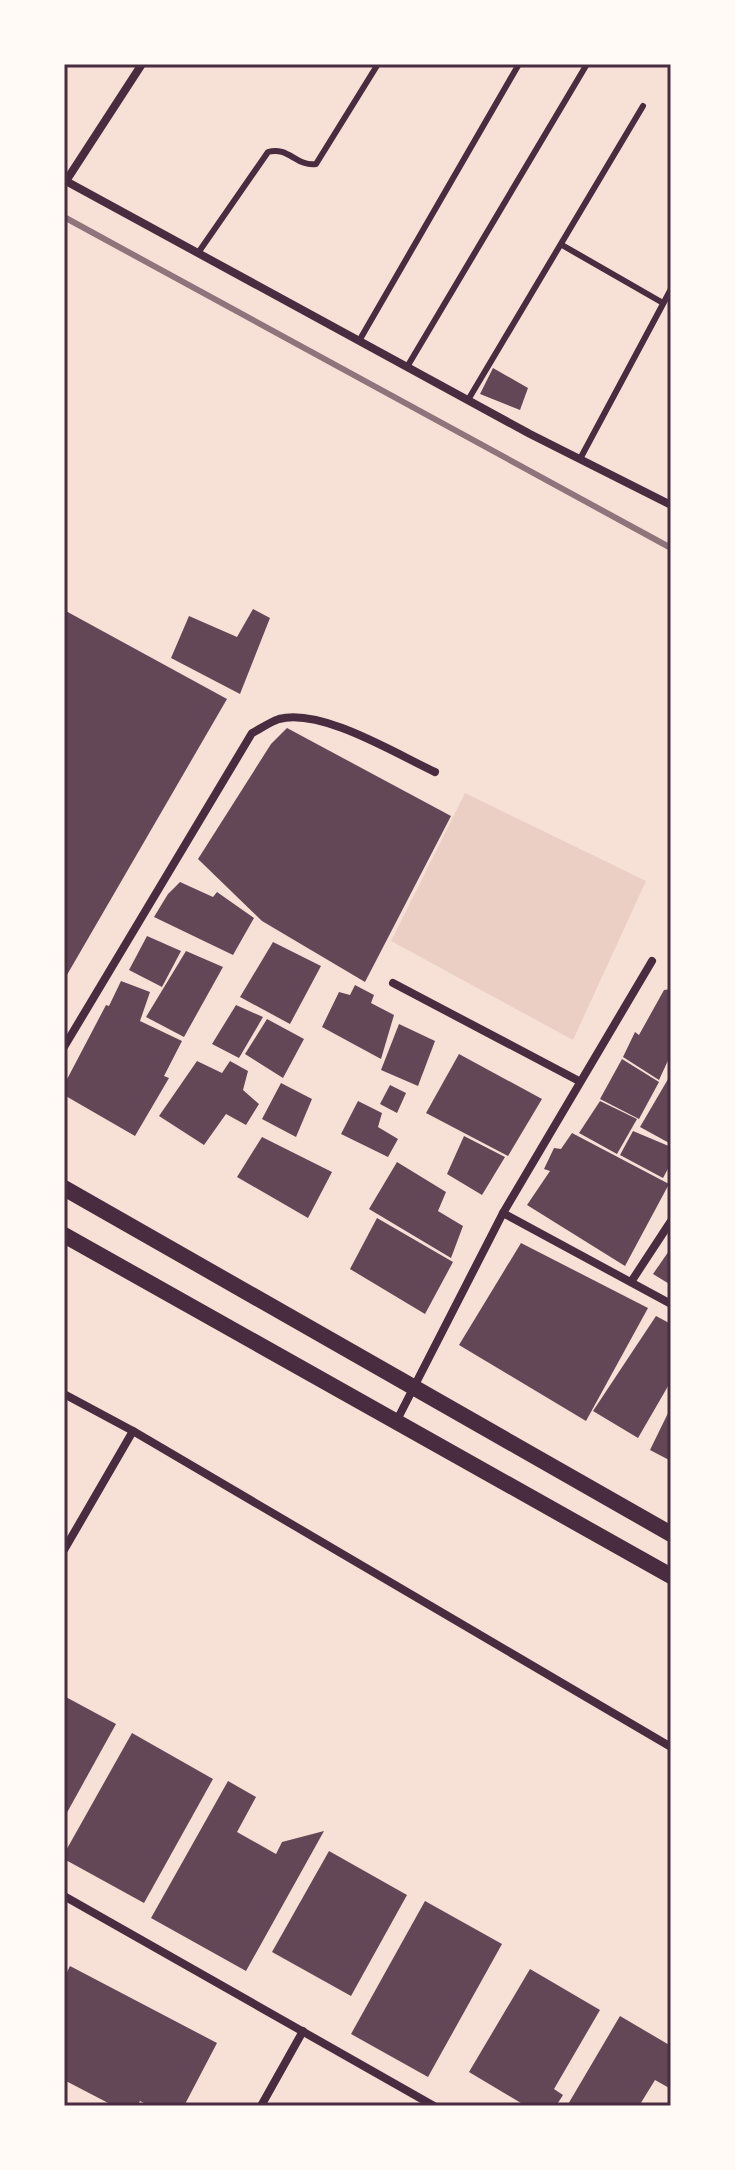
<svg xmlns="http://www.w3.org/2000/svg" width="735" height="2170" font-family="'Exo 2',sans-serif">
  <rect width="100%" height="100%" fill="#f7e1d7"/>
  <polygon fill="#ebcfc5" points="465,793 646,881 573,1040 391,941"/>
  <g fill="#644757">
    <polygon points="493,368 528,388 520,410 480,394"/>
    <polygon points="253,609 270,618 240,694 171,658 189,616 237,637"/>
    <polygon points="64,610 227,699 64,980"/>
    <polygon points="287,728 451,816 365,982 262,921 198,859 271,744"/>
    <polygon points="180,882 213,897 217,892 254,918 233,955 154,917 168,894"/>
    <polygon points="147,936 181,951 162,987 129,970"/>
    <polygon points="273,942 321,966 290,1024 240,997"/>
    <polygon points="186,951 223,967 184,1037 146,1017"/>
    <polygon points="121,981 150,992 140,1021 182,1041 164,1076 169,1078 135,1136 64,1095 64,1085 106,1005 109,1006"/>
    <polygon points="355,985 374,995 371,1003 394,1015 381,1059 322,1027 339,992 350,995"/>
    <polygon points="671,989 671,1054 659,1080 623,1057 635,1032 639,1035 664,990"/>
    <polygon points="236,1005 263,1017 239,1058 212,1044"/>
    <polygon points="267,1019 304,1039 283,1078 245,1054"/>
    <polygon points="399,1024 435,1041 418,1086 381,1070"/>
    <polygon points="459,1054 542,1099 508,1156 426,1113"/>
    <polygon points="622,1059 659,1082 639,1119 600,1099"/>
    <polygon points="197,1061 222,1073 230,1061 248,1071 243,1090 259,1104 246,1125 226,1114 204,1145 159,1116"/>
    <polygon points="671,1074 671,1144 640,1127"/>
    <polygon points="281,1083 312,1099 296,1137 262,1119"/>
    <polygon points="390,1085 406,1093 397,1113 380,1104"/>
    <polygon points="358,1101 382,1113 378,1127 398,1139 388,1157 341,1134"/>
    <polygon points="600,1101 637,1119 617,1154 579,1133"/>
    <polygon points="633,1131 671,1147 671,1163 663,1178 620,1155"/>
    <polygon points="572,1133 669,1184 625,1266 527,1205 550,1171 544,1169 554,1148 561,1149"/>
    <polygon points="464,1136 505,1157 482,1195 447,1174"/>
    <polygon points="262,1137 332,1172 308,1218 237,1177"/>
    <polygon points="397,1162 446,1192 438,1211 463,1226 451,1258 369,1209"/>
    <polygon points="377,1218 453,1262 425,1314 350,1269"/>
    <polygon points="521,1243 648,1308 586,1421 459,1345"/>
    <polygon points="671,1248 671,1285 653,1274"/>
    <polygon points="656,1316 671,1324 671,1381 638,1438 593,1411"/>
    <polygon points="671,1407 671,1461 650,1450"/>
    <polygon points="64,1696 116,1724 64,1818"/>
    <polygon points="132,1733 213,1779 144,1903 64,1859 64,1854"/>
    <polygon points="228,1781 256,1797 237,1832 276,1854 282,1842 324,1831 246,1971 151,1918"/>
    <polygon points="329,1851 407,1895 351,1996 272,1952"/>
    <polygon points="425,1901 502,1944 428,2077 351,2034"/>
    <polygon points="70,1966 217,2043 184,2106 150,2106 140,2101 137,2106 114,2106 64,2080 64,1978"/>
    <polygon points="530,1969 600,2010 554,2089 563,2095 556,2106 526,2106 469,2072"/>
    <polygon points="620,2016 671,2046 671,2089 655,2080 639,2106 567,2106"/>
  </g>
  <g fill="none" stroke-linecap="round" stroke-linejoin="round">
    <g stroke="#4a2c40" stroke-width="6">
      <polyline points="562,245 663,303"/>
      <path d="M198 253 268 152C288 146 297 167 316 164L378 64"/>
      <polyline points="359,341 519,64"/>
      <polyline points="407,367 587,64"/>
      <polyline points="468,400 643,106"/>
      <polyline points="580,459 671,289"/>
    </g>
    <g stroke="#4a2c40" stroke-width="8">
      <polyline points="64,180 530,434 671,505"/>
      <polyline points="66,181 142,64"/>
      <polyline points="393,983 579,1081"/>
      <path d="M64 1047 252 733C260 729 270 722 279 719 322 708 396 754 435 772"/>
      <polyline points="503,1213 671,1304"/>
      <polyline points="631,1282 671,1221"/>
      <polyline points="64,1394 133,1431 671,1747"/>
      <polyline points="396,1422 503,1213 652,961"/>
      <polyline points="64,1550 133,1431"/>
      <polyline points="64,1896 434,2106"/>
      <polyline points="261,2106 303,2031"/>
    </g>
    <g stroke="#4a2c40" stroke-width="16">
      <polyline points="64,1188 671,1534"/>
      <polyline points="64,1235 671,1576"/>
    </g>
    <polyline stroke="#8f747c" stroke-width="6" points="64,217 671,548"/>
  </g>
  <rect width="735" height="2170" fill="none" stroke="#fffaf5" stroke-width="132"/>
  <rect x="66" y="66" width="603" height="2038" fill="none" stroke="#4a2c40" stroke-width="3"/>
</svg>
